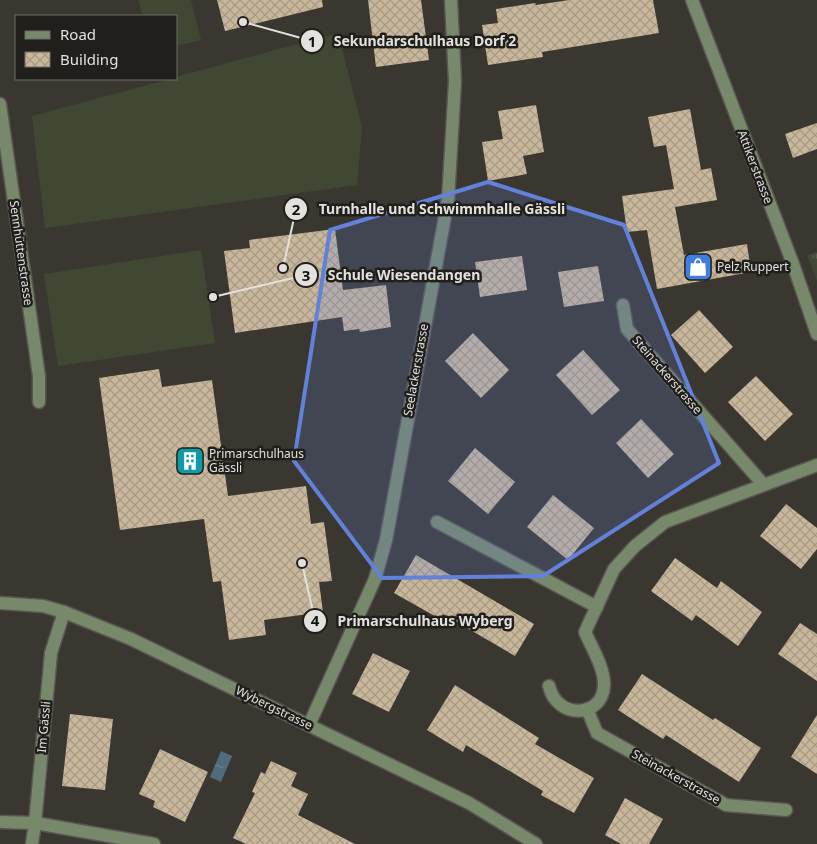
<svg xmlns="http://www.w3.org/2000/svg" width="817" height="844" font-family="'Noto Sans',sans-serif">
  <defs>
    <pattern id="grass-tufts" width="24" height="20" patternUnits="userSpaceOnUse" patternTransform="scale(1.25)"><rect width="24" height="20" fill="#404834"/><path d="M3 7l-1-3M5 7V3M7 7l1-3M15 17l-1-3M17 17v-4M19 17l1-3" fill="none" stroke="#5b6251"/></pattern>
    <pattern id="water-ripples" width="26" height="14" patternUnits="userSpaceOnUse" patternTransform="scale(1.25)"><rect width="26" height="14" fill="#506b7e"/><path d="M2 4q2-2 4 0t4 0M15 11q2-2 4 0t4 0" fill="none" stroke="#698090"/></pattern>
    <pattern id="building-cross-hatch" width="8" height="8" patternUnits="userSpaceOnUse" patternTransform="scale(1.25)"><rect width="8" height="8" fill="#c8b79b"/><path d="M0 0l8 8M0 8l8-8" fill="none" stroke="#a79a85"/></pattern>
  </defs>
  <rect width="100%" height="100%" fill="#3a3731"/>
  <polygon fill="url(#grass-tufts)" points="817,252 817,280 807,255"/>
  <g fill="#404834">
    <polygon points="138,0 191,0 201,40 176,46 176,16 143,16"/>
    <polygon points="338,33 362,127 357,185 45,228 32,116 170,79 176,79 176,77"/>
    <polygon points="201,250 215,343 58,366 44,274"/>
  </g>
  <polygon fill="url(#water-ripples)" points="221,751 232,756 221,782 210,777"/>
  <g fill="url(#building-cross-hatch)">
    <polygon points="217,0 322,0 323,7 225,31"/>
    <polygon points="368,0 421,0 429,60 376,67"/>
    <polygon points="569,0 653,0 659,33 542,52 543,57 488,65 482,25 498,23 496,9 535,3 536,5"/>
    <polygon points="536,105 544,152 523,156 527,174 488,181 482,142 503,139 498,111"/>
    <polygon points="690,109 701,170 711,168 717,200 675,207 684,255 747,244 751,272 657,289 647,230 627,232 622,196 674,189 666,145 654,147 648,117"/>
    <polygon points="817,123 817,149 793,158 785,134"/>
    <polygon points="335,229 343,290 386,285 391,327 360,332 359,329 344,331 342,317 235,333 224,251 250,248 249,240"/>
    <polygon points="522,256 527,290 480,297 475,262"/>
    <polygon points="598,266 604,301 564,307 558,272"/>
    <polygon points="699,310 733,347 705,373 671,335"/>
    <polygon points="473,333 509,370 481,398 445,361"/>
    <polygon points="583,350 620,390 592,415 556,375"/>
    <polygon points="159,369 162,387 212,380 228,496 306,486 311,524 324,522 332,581 319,582 323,612 264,620 266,635 229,640 221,581 213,582 204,519 120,530 99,378"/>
    <polygon points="756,376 793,414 765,441 728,402"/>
    <polygon points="641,419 674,454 648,478 616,443"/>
    <polygon points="475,448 515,482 488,514 448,481"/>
    <polygon points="553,495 594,528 568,560 527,527"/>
    <polygon points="786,504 817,528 817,549 801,569 760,536"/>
    <polygon points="416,555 534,624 515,656 443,614 440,619 394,593"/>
    <polygon points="675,558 717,588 721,581 762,612 738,646 696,615 692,621 651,591"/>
    <polygon points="800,623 817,634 817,681 778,654"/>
    <polygon points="373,653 410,671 389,712 352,694"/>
    <polygon points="642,674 713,720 715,718 761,748 739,782 666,735 663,739 618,710"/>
    <polygon points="455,685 539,738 535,744 594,778 574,813 541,795 543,791 466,745 463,752 427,730"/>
    <polygon points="70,714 113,719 105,790 62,786"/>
    <polygon points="817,715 817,774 791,757"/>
    <polygon points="160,749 208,772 185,822 153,807 155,801 139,794"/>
    <polygon points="271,761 297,773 291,786 308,794 298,815 355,844 246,844 233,838 255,793 252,792 261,772 265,774"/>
    <polygon points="625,798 663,819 649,844 621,844 605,835"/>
  </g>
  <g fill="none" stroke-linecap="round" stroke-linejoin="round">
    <defs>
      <g id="minor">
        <polyline points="692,0 793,264 817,334"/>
        <polyline points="0,104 39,376 39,402"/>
        <polyline points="623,305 627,329 763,484"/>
        <polyline points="437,522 597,607"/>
        <polyline points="0,603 43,606 64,612 131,639 469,803 536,844"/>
        <path d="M549 686C557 720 602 718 604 686 605 669 592 648 585 632L614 569 635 546 665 522 817 465"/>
        <polyline points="587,709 597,733 726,805 786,810"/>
        <polyline points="309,725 375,579 386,540 448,200 455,82 451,0"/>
        <polyline points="0,822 35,823 154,844"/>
        <polyline points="32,844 35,823 51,653 64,612"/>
      </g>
    </defs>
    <use href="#minor" stroke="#585650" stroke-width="15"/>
    <use href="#minor" stroke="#78886b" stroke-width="12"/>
  </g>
  <path fill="#6281da" fill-opacity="0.2" stroke="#6281da" stroke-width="4" stroke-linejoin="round" d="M488 182 624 225 719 463 543 576 382 578 294 461 330 230Z"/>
  <defs>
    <symbol id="shop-square" viewBox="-11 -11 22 22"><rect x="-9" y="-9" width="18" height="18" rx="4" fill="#3f7fe0" stroke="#201f1c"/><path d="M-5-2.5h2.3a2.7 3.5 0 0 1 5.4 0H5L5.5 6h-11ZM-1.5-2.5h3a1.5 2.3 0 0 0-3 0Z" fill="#fff"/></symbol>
    <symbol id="building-square" viewBox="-11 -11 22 22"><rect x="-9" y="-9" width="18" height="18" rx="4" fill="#0f9aa8" stroke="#201f1c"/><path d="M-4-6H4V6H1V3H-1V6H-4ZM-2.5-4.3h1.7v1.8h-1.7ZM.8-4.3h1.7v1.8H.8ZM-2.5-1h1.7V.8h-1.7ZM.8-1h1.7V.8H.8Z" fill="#fff"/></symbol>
  </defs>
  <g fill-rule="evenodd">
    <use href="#shop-square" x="682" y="251" width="32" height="32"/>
    <use href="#building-square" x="174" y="445" width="32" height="32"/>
  </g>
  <g text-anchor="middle" stroke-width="5" stroke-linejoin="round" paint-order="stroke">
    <g font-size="12" fill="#e3e1dd" stroke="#201f1c">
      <text transform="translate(755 167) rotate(69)" y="4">Attikerstrasse</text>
      <text transform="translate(21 253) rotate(82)" y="4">Sennhüttenstrasse</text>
      <text transform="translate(416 370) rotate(-80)" y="4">Seelackerstrasse</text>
      <text transform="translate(667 375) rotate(49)" y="4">Steinackerstrasse</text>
      <text transform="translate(274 708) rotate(26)" y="4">Wybergstrasse</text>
      <text transform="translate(44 727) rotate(-85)" y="4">Im Gässli</text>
      <text transform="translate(676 777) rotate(29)" y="4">Steinackerstrasse</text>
    </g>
    <g font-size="12" fill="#e3e1dd" stroke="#201f1c" text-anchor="start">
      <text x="717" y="271">Pelz Ruppert</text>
      <text x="209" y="458">Primarschulhaus<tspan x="209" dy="14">Gässli</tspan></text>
    </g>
  </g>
  <path fill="none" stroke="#e3e1dd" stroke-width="2" d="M243 22L312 41M283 268L296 209M213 297L306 275M302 563L315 621"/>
  <g fill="#e3e1dd" stroke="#201f1c" stroke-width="2">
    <circle cx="243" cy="22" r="5"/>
    <circle cx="283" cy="268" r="5"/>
    <circle cx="213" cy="297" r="5"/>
    <circle cx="302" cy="563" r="5"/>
    <circle cx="312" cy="41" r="12"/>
    <circle cx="296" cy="209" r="12"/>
    <circle cx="306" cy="275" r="12"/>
    <circle cx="315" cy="621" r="12"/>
  </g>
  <g font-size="15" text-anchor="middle" font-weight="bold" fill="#111">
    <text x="312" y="47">1</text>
    <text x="296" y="215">2</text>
    <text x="306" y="281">3</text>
    <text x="315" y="626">4</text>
  </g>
  <g font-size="14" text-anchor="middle" font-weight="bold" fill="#e3e1dd" stroke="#201f1c" stroke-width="5" stroke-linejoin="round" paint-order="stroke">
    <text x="425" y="46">Sekundarschulhaus Dorf 2</text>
    <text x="442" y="214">Turnhalle und Schwimmhalle Gässli</text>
    <text x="404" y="280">Schule Wiesendangen</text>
    <text x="425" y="626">Primarschulhaus Wyberg</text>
  </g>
  <rect x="15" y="15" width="162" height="65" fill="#201f1c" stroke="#6e6d69"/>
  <rect x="25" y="31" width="25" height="8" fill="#78886b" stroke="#6e6d69"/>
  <text x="60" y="40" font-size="15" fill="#e3e1dd">Road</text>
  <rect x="25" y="52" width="25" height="15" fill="url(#building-cross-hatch)" stroke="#6e6d69"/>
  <text x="60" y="65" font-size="15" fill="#e3e1dd">Building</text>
</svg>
